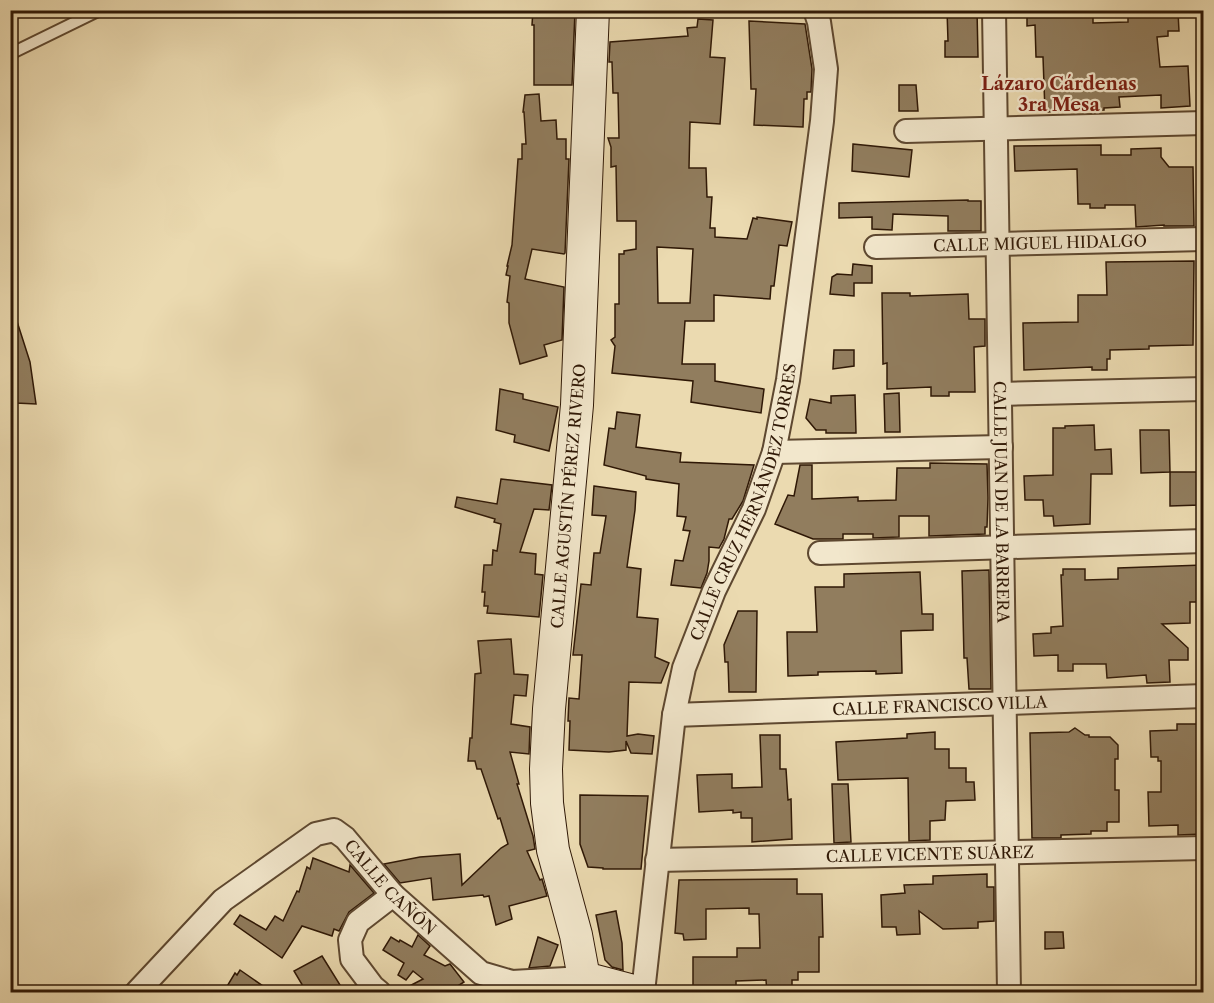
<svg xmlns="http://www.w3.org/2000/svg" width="1214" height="1003" font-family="'Libre Caslon Text',serif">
  <rect width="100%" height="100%" fill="#ebdab0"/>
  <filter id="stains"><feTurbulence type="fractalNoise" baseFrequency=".00333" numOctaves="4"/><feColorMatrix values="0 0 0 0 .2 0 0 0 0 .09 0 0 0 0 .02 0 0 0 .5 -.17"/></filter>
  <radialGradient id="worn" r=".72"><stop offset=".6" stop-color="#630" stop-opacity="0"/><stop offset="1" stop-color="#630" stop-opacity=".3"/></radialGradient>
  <g fill="#917d5e" stroke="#2f1806" stroke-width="1.5" fill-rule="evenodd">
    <polygon points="533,10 575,11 572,85 534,85 534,25 532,25"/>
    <polygon points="947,10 977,10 978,57 945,57 945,41 948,41"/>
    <polygon points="1027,10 1093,10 1093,23 1128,22 1128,14 1178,12 1179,31 1168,31 1168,36 1157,37 1160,67 1188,66 1190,106 1161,108 1161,95 1119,97 1120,107 1104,108 1104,110 1045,112 1043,57 1036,57 1035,25 1027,26"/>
    <path d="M698 19 713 20 710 57 725 58 720 124 690 122 689 168H706L707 197H712L710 228H715V237L747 239 753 218 757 219V217L792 222 787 246 779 245 774 286H771L770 299 714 295V321H685L682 364H715V381L764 389 761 413 691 402 693 381 612 373 615 346 611 340 615 337V304H619V254H624V251L636 249V221H617L616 166 611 167V147L608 138H619L618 93H613L612 62H609L610 42 688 36 687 28 697 27ZM657 247 693 249 690 303H658Z"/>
    <polygon points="749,21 805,24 812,69 811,92 807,92 807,99 804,99 803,127 754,125 756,89 751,89"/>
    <polygon points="899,85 916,85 918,111 899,111"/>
    <polygon points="539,94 541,121 556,120 557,139 566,139 566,159 569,159 565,253 564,254 532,249 525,279 564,287 562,340 544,345 547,356 520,364 509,323 509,303 507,302 510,276 506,275 508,266 507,266 512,245 518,159 522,159 522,144 526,144 524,112 523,112 525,95"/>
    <polygon points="853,144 912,150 909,177 852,171"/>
    <polygon points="1101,145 1101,155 1131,155 1131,149 1161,148 1161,157 1169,167 1193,167 1194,226 1164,226 1164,225 1136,227 1135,205 1105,205 1105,208 1090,208 1090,204 1078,204 1077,169 1015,171 1014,146"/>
    <polygon points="968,200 968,201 981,201 981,231 948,231 948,216 893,214 892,230 872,229 872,217 839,218 839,203"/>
    <polygon points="1194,261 1193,345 1149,346 1149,349 1110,350 1110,359 1107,359 1107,370 1092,370 1092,367 1024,370 1023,323 1078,322 1078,295 1107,295 1106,262"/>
    <polygon points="853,264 872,266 872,283 854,283 854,296 830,294 832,277 837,274 852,275"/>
    <polygon points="882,293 910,293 910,296 968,294 969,319 985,319 985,346 974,347 975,392 949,392 949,396 931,396 931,387 887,389 887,363 883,364"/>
    <polygon points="10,312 14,312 30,362 36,404 16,403 10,364"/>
    <polygon points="834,350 854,350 854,366 833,369"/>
    <polygon points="500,389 523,394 523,399 558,407 549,451 514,442 515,435 496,430"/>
    <polygon points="899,393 900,432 885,432 884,394"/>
    <polygon points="855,395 856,433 826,433 826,430 816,430 806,418 810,399 831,403 831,396"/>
    <polygon points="617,412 640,415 636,447 681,453 680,462 754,465 743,501 732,519 729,519 724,539 719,548 709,547 709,561 707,573 701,588 671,585 675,560 683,561 690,531 683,530 686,517 677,516 679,484 646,479 646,476 604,465 609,428 615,429"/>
    <polygon points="1094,425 1095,450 1111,449 1112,474 1091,474 1090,524 1054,526 1053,516 1044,516 1043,500 1025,500 1024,476 1053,475 1053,428 1065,428 1065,426"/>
    <polygon points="1140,430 1169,430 1170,472 1141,473"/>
    <polygon points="930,463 987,464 988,498 987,527 985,527 985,534 929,536 929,516 899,516 899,537 873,538 873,534 843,534 843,539 813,539 775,524 788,495 794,496 800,465 812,465 812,499 858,497 858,501 896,500 897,468 930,468"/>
    <polygon points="1170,472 1199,472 1200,505 1170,506"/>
    <polygon points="501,479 552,485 549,510 534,509 520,552 536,554 535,574 543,575 539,617 487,613 488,606 484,606 485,592 482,592 484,565 492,565 493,550 497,551 501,524 494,522 495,519 455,507 457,497 497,504"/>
    <polygon points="594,486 636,492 635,510 627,567 641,569 637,617 658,619 655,657 669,663 661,683 629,682 627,736 638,734 654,736 652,754 631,753 626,741 626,750 609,752 569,750 570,721 568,721 569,698 579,699 582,655 573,655 581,584 591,585 594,553 600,553 606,516 592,515"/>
    <polygon points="1203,565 1203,602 1190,602 1190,623 1162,624 1188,648 1188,660 1169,660 1170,682 1147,683 1146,675 1107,678 1106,664 1073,664 1073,671 1058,671 1058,655 1034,656 1033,634 1051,633 1051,627 1063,626 1061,575 1063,575 1063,569 1085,569 1085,580 1118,579 1118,568"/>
    <polygon points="989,570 991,689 969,689 967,658 964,658 962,571"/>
    <polygon points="920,572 922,614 933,614 933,630 901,631 902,673 876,674 876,671 818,672 818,675 788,676 787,632 817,632 815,587 844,587 844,574"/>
    <polygon points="738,611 757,611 756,692 729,692 728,662 725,662 724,645"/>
    <polygon points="511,639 514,674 528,675 526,696 514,695 511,724 530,727 529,754 510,752 519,784 517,784 533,836 535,849 527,851 540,880 542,879 547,896 509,906 512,919 496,925 489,896 484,897 483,895 433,900 431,878 400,883 384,864 420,857 460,854 462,885 501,848 508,844 500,818 498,819 481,769 477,769 475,761 468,761 470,738 472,738 475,674 481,673 478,641"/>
    <polygon points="1177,724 1201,724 1201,776 1203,776 1203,834 1178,835 1178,825 1149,826 1148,792 1161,792 1161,761 1158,761 1158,757 1151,757 1150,731 1177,730"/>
    <polygon points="1075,728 1085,735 1089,735 1089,737 1110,737 1118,745 1118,759 1115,759 1115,790 1119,790 1119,822 1107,822 1107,831 1091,831 1091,834 1061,835 1061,838 1032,838 1030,733 1069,732"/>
    <polygon points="935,732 935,749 949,749 949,768 966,768 966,782 974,782 975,800 946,801 945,820 930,821 930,840 909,841 908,778 838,780 836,742 907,738 907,734"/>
    <polygon points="760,735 780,735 780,769 786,769 788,800 791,799 792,839 752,842 752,818 741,818 741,812 733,813 733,810 699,812 697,775 732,774 732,788 762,787"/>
    <polygon points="832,784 848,784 851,842 834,843"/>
    <polygon points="580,795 648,796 641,869 603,869 603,868 588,867 580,844"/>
    <polygon points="313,858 349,872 350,865 374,893 349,912 339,931 334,929 332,936 302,926 282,958 234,924 240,915 266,930 275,916 283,921 297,891 299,892 307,867 310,869"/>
    <polygon points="987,874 987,887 994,887 994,921 978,922 978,928 943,929 919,911 920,934 897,935 896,927 882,927 881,895 905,893 904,885 933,884 933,876"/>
    <polygon points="797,879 797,894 822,894 823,937 819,937 819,972 798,972 798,980 792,980 792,993 767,993 766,980 736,981 736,993 693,993 693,957 737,957 737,948 760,948 759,914 749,914 749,908 706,909 706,939 684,940 683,934 675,933 679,880"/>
    <polygon points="616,911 622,943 623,970 612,967 605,960 596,915"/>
    <polygon points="1045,932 1063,932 1064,948 1045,949"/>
    <polygon points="418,935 430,946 424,955 445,966 450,964 464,982 447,993 396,993 423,979 413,971 406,980 398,975 404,963 383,950 391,937 399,942 400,940 412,947"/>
    <polygon points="538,937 558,945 550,966 529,968"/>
    <polygon points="322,956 345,993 307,993 294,971"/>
    <polygon points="240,970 273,993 223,993 235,973 237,975"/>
  </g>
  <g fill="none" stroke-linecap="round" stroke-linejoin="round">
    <defs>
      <polyline id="lane" points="10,54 100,10"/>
      <g id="street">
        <path id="s1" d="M994 10 1009 992"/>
        <polyline points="906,131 1204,123"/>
        <path id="s2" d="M876 247 1204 239"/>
        <polyline points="1000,394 1204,389"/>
        <polyline points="774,452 1001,447"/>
        <polyline points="820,553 1204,541"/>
        <path id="s3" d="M674 715 1204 696"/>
        <path id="s4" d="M657 860 1204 848"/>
        <path id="s5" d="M137 992 223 900 316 834 334 830 345 838 393 895 481 973 512 982 584 978"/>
        <polyline points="379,992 373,987 352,959 350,940 358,922 393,895"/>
        <path id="s6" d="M643 992 674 715 684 668 714 591 754 509 774 452 788 380 822 121 826 69 819 22 815 10"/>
      </g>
      <polyline id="secondary" points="593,10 577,405 549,709 546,769 547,803 553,850 576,935 584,978 637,992"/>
    </defs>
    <use href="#lane" stroke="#5e4830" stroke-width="14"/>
    <use href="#street" stroke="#5e4830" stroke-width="26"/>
    <use href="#secondary" stroke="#2f1806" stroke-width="34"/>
    <use href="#lane" stroke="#f2e7cc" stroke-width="10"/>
    <use href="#street" stroke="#f2e7cc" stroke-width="22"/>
    <use href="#secondary" stroke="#f2e7cc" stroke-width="32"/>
  </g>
  <g text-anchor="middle" stroke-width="4.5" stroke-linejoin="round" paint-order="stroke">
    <g font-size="16" fill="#2f1806" stroke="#f2e7cc">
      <text dy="6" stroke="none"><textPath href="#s2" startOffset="164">CALLE MIGUEL HIDALGO</textPath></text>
      <text transform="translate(568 496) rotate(-85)" y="6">CALLE AGUSTÍN PÉREZ RIVERO</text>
      <text dy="6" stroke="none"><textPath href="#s6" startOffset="504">CALLE CRUZ HERNÁNDEZ TORRES</textPath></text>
      <text dy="6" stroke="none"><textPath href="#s1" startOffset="492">CALLE JUAN DE LA BARRERA</textPath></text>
      <text dy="6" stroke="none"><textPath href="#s3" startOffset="266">CALLE FRANCISCO VILLA</textPath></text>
      <text dy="6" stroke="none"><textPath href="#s4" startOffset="273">CALLE VICENTE SUÁREZ</textPath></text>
      <text dy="6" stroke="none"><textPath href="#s5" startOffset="339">CALLE CAÑÓN</textPath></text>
    </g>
    <g font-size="18" font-weight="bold" fill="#7a1f14" stroke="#f2e7cc">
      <text x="1059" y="90">Lázaro Cárdenas<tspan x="1059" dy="21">3ra Mesa</tspan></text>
    </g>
  </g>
  <rect width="1214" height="1003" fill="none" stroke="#ebdab0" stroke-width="36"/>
  <rect x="12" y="12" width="1190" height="979" fill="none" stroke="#2f1806" stroke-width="3"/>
  <rect x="18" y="18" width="1178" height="967" fill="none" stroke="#2f1806" stroke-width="1.5"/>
  <rect width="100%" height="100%" filter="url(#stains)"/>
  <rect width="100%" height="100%" fill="url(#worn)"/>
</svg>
